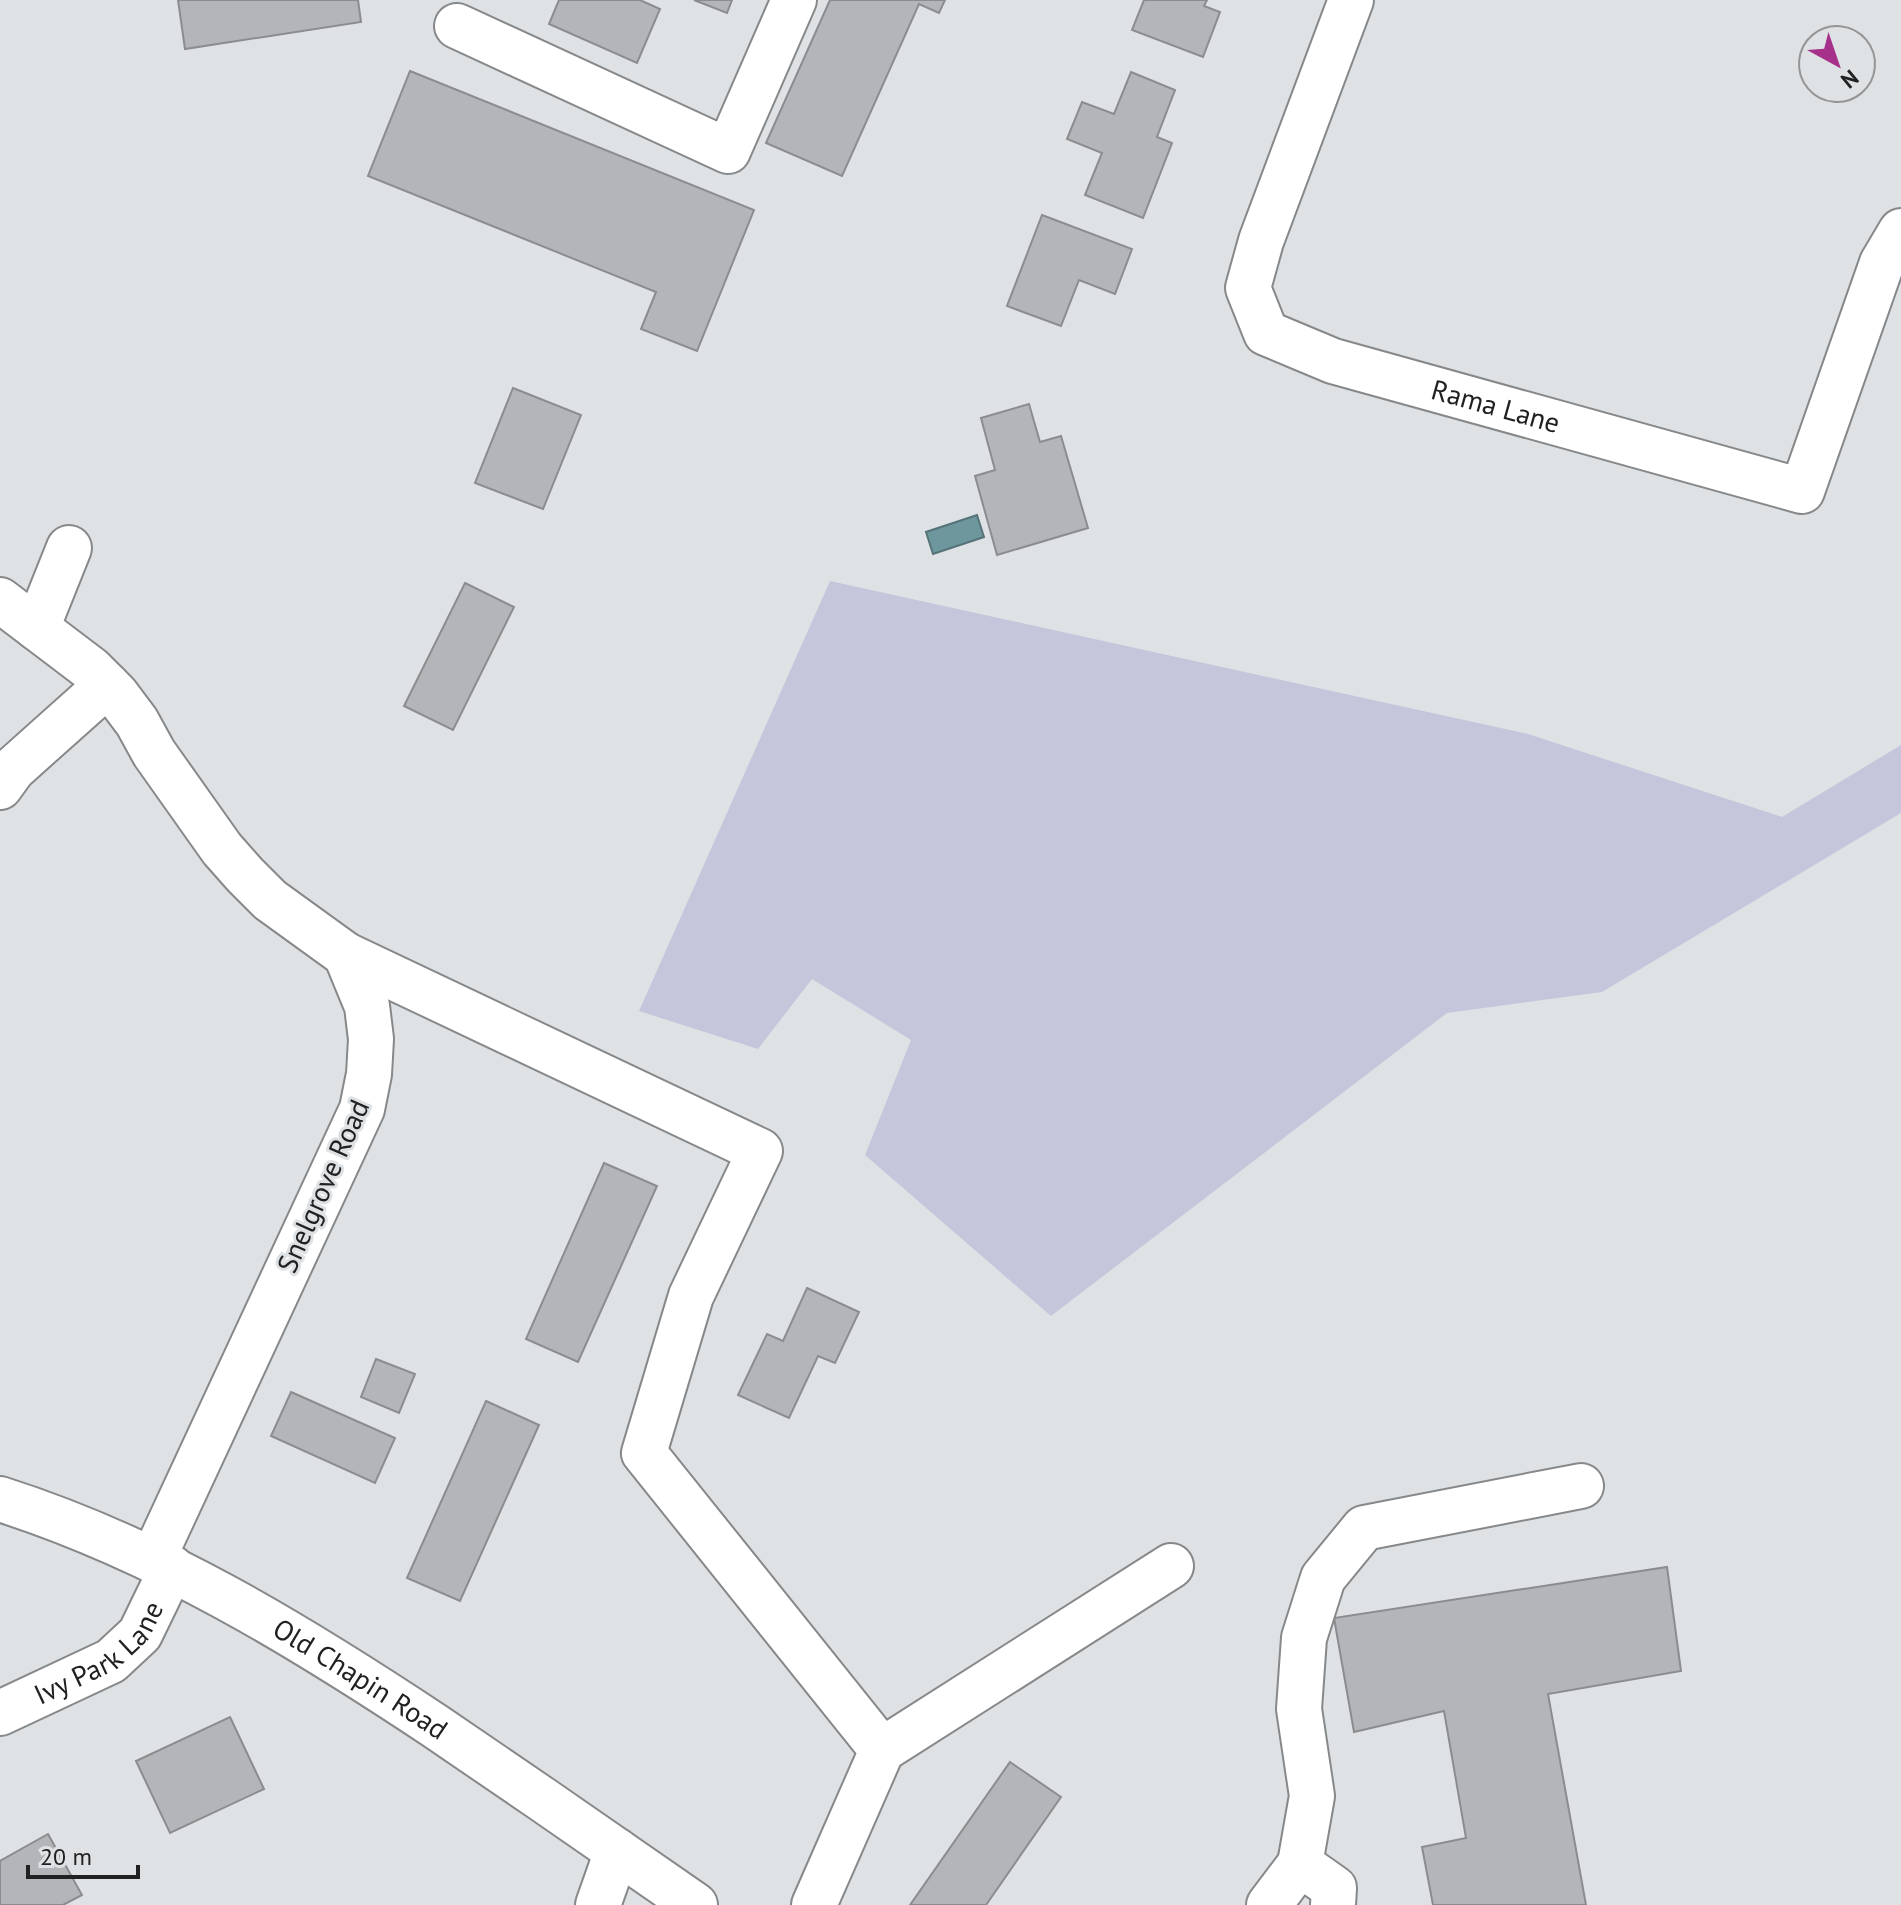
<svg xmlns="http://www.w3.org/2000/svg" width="1901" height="1905" font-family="'PT Sans',sans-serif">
  <rect width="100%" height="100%" fill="#dfe2e4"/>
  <polygon fill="#c4c6dc" points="830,581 1528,734 1782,817 1901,745 1901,813 1602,992 1447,1013 1051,1316 865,1155 911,1040 812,979 758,1049 639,1011"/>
  <polygon fill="#6d969d" stroke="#567378" stroke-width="2" points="977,515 984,537 933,554 926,532"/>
  <g fill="#b4b5b8" stroke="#8b8c8f" stroke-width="2">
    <polygon points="178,0 358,0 361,22 185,49"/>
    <polygon points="559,0 640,0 660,9 637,63 549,24"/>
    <polygon points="694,0 732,0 727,13"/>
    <polygon points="830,0 945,0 939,13 919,4 842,176 766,143"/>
    <polygon points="1144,0 1207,0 1204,6 1220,12 1203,57 1132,30"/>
    <polygon points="410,71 754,210 697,351 641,329 656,292 368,176"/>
    <polygon points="1131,72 1175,90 1157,137 1172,143 1143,218 1085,195 1102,153 1067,139 1082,102 1114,114"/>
    <polygon points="1042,215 1132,249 1115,294 1079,280 1061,326 1007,306"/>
    <polygon points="513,388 581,415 543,509 475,483"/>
    <polygon points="1029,404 1040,442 1061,436 1088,528 997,555 975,476 995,470 981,418"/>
    <polygon points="465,583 514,607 453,730 404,706"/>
    <polygon points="604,1163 657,1186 578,1362 526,1339"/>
    <polygon points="807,1288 859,1312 835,1363 818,1356 789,1418 738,1395 767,1334 783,1341"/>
    <polygon points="376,1359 415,1374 399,1413 361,1397"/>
    <polygon points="291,1392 395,1438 375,1483 271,1436"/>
    <polygon points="486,1401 539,1425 460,1601 407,1578"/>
    <polygon points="1667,1567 1681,1671 1548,1694 1586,1905 1433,1905 1422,1847 1466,1838 1444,1711 1354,1732 1334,1618"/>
    <polygon points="230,1717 264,1789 170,1833 136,1761"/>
    <polygon points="1010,1762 1061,1797 986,1905 910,1905"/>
    <polygon points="48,1834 82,1895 63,1905 0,1905 0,1861"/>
  </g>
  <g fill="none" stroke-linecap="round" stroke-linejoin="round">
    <defs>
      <g id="minor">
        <path id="s1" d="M1351 0 1261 241 1248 288 1266 333 1333 361 1802 491 1882 263 1901 231"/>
        <polyline points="457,26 728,151 794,0"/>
        <polyline points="0,600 91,669 116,694 137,722 154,753 222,849 245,875 270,900 346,955 367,1006 371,1039 369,1074 362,1109 153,1559"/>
        <polyline points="37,628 69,548"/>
        <polyline points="0,787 13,769 107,685"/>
        <polyline points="346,955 760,1151 691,1296 644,1453 882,1750 814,1905"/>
        <path id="s2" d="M0 1499C157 1549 298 1635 435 1726 522 1785 609 1845 695 1905"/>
        <path id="s3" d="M0 1713 111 1661 140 1634 172 1568"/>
        <polyline points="882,1750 1171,1566"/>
        <polyline points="1300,1864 1312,1796 1299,1709 1304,1638 1323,1578 1364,1528 1581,1486"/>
        <polyline points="598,1905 617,1851"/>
        <polyline points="1269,1905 1300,1864 1334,1888 1333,1905"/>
      </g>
    </defs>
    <use href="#minor" stroke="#86888a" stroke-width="48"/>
    <use href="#minor" stroke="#fff" stroke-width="44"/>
  </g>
  <g text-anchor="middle" stroke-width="6" stroke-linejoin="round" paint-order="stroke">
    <g font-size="28" fill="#202122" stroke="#dfe2e4">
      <text dy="10" stroke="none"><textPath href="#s1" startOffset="596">Rama Lane</textPath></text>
      <text transform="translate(323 1186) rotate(-66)" y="10">Snelgrove Road</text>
      <text dy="10" stroke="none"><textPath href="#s3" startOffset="118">Ivy Park Lane</textPath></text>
      <text dy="10" stroke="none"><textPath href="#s2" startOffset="404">Old Chapin Road</textPath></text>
    </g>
  </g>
  <g transform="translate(1837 64) rotate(140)"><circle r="38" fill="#dfe2e4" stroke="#939596" stroke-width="2"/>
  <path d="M0-6L14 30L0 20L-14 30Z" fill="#a6318a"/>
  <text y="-12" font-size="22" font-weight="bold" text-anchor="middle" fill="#202122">N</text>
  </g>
  <path d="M28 1865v12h110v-12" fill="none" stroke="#202122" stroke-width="4"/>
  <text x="40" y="1865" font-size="24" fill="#202122" stroke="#dfe2e4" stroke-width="6" paint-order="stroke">20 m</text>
</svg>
